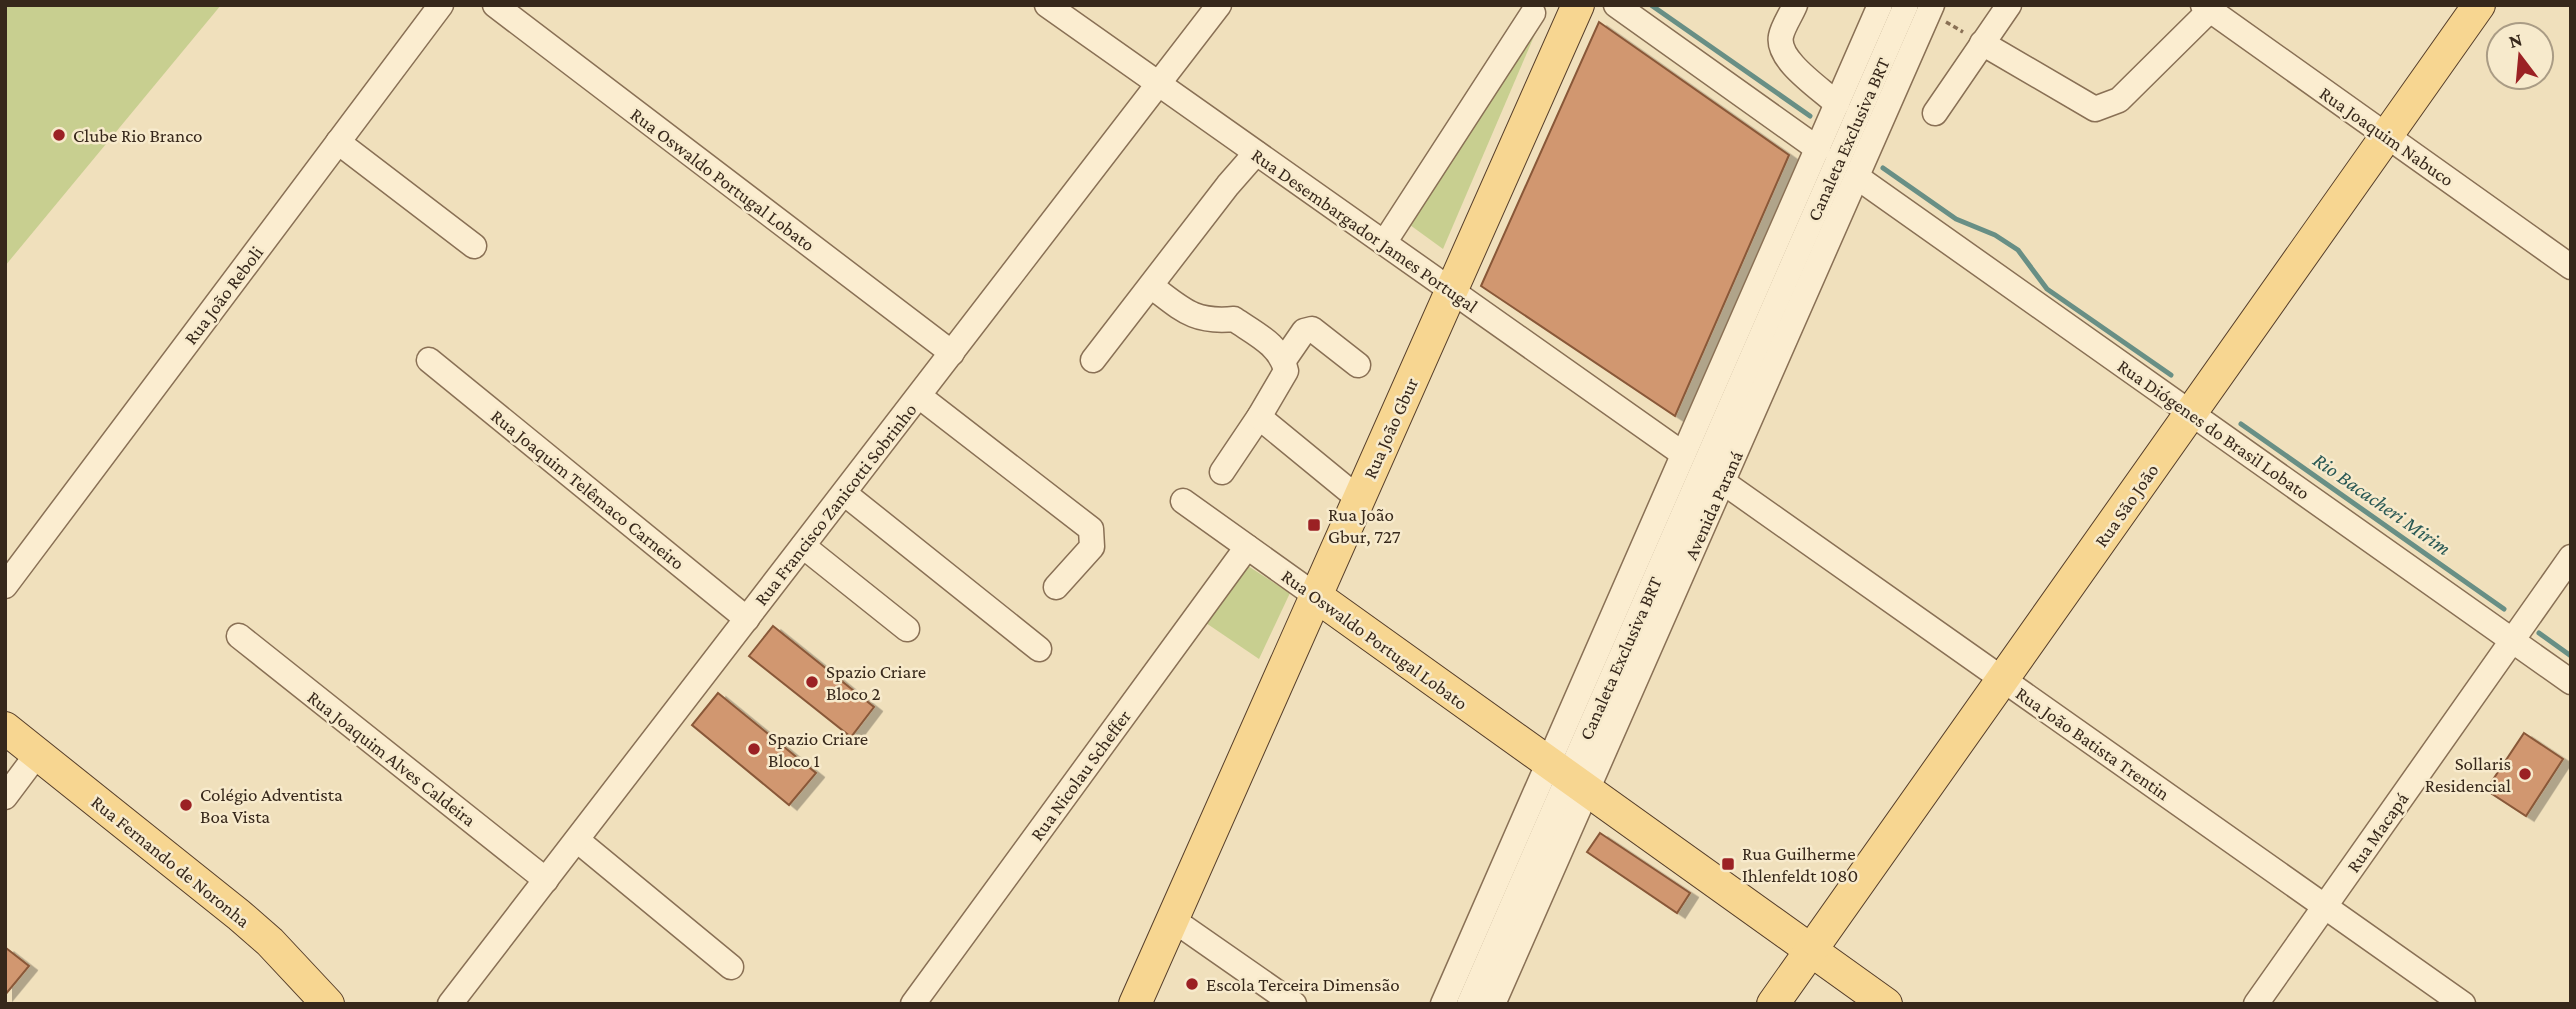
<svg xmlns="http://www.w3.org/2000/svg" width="2576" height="1009" font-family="'Crimson Pro',serif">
  <defs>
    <filter id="shadow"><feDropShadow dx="8" dy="4.5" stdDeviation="0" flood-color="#0004"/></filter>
  </defs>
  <rect width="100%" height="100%" fill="#f0e0bc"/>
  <g fill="#c8cf90">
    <polygon points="5,5 221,5 5,266"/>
    <polygon points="1535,34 1443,249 1410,225"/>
    <polygon points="1248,566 1290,593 1259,659 1206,623"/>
  </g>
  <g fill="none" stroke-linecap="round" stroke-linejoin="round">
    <g stroke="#688f85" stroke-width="5">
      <polyline points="1651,5 1810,116"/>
      <polyline points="1883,168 1956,219 1995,235 2018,250 2047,289 2171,375"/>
      <polyline points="2241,424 2504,609"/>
      <polyline points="2539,633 2571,656"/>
    </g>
  </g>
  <g fill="#d19770" stroke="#895839" stroke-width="2" filter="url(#shadow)">
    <polygon points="1599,22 1789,155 1675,416 1481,286"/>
    <polygon points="773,626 874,707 851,737 749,656"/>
    <polygon points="718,693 816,773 789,805 692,725"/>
    <polygon points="2524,733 2563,759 2526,816 2486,790"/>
    <polygon points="1600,833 1690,893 1677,913 1587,852"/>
    <polygon points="6,948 29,966 5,995 5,949"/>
  </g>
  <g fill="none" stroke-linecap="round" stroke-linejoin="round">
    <defs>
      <g id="minor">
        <polyline points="495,5 952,353"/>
        <polyline points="1047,5 1683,454"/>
        <polyline points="1616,5 1818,149"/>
        <path d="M1795 5C1791 15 1783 26 1781 36 1776 60 1820 88 1837 104"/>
        <polyline points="2203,5 2571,267"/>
        <polyline points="1982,43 2095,109 2119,100 2210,10"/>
        <polyline points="1935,113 2009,5"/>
        <polyline points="338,142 474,246"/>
        <polyline points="1857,177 2571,682"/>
        <polyline points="1384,243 1533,13"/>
        <path d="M1151 286C1182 309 1193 323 1234 319 1254 333 1281 345 1286 371L1259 417 1222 472"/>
        <polyline points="429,360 747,619"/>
        <polyline points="1093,360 1228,185 1256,153"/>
        <polyline points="1284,360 1304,331 1312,329 1358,365"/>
        <polyline points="919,396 1091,529 1092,547 1056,587"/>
        <polyline points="1259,417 1359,499"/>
        <polyline points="1723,482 2463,1004"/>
        <polyline points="844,493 1039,649"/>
        <polyline points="1183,501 1316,596"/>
        <polyline points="803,546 907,629"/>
        <polyline points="5,586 441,5"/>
        <polyline points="239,636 546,880"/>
        <polyline points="5,797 38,753"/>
        <polyline points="577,840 731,967"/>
        <polyline points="1172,919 1294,1004"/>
        <polyline points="450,1004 1219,5"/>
        <polyline points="913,1004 1247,547"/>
        <polyline points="1443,1004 1880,5"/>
        <polyline points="1469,1004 1906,5"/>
        <polyline points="1493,1004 1932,5"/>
        <polyline points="2256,1004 2571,557"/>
      </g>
      <g id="major">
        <polyline points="1316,596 1886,1004"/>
        <polyline points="5,728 239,915 270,942 328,1004"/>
        <polyline points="1135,1004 1578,5"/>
        <polyline points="1773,1004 2479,5"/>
      </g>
    </defs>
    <use href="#minor" stroke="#897055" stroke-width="27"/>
    <use href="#major" stroke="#563e2a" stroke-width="34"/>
    <polyline stroke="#897055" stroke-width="3.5" stroke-dasharray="5 3.5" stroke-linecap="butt" points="1946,22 1963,32"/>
    <use href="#minor" stroke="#fbedd0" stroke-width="24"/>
    <use href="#major" stroke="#f7d691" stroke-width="32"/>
  </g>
  <g fill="#9b2124" stroke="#f7eacc" stroke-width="2.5">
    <circle cx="59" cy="135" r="7"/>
    <rect x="1307" y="518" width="14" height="14" rx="3.5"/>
    <circle cx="812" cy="682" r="7"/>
    <circle cx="754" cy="749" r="7"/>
    <circle cx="2525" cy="774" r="7"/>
    <circle cx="186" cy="805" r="7"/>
    <rect x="1721" y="857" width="14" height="14" rx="3.5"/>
    <circle cx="1192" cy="984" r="7"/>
  </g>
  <g text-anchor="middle" stroke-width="5" stroke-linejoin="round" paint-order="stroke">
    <g font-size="19" fill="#37281b" stroke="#f7eacc" text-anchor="start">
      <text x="73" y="142">Clube Rio Branco</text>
      <text x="1328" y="521">Rua João<tspan x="1328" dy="22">Gbur, 727</tspan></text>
      <text x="826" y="678">Spazio Criare<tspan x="826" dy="22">Bloco 2</tspan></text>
      <text x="768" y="745">Spazio Criare<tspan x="768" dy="22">Bloco 1</tspan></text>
      <text x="2511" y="770" text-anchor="end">Sollaris<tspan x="2511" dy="22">Residencial</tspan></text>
      <text x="200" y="801">Colégio Adventista<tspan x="200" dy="22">Boa Vista</tspan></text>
      <text x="1742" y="860">Rua Guilherme<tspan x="1742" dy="22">Ihlenfeldt 1080</tspan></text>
      <text x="1206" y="991">Escola Terceira Dimensão</text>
    </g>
    <g font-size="19" fill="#37281b" stroke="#f7eacc">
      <text transform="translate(2387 136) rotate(35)" y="7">Rua Joaquim Nabuco</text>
      <text transform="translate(1848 139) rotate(-66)" y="7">Canaleta Exclusiva BRT</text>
      <text transform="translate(723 179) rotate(37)" y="7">Rua Oswaldo Portugal Lobato</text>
      <text transform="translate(1365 230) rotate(35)" y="7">Rua Desembargador James Portugal</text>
      <text transform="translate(223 295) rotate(-53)" y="7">Rua João Reboli</text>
      <text transform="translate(1390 428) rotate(-66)" y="7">Rua João Gbur</text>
      <text transform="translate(2214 429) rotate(35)" y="7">Rua Diógenes do Brasil Lobato</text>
      <text transform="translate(588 489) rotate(39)" y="7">Rua Joaquim Telêmaco Carneiro</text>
      <text transform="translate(835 504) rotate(-52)" y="7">Rua Francisco Zanicotti Sobrinho</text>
      <text transform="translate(1713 505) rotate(-66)" y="7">Avenida Paraná</text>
      <text transform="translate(2126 505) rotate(-55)" y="7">Rua São João</text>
      <text transform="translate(1375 639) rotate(36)" y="7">Rua Oswaldo Portugal Lobato</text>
      <text transform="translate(1620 658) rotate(-66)" y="7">Canaleta Exclusiva BRT</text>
      <text transform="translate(2093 743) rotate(35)" y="7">Rua João Batista Trentin</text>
      <text transform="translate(392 758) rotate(38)" y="7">Rua Joaquim Alves Caldeira</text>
      <text transform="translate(1080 775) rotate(-54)" y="7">Rua Nicolau Scheffer</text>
      <text transform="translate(2377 832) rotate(-55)" y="7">Rua Macapá</text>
      <text transform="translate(171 861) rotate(39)" y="7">Rua Fernando de Noronha</text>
    </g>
    <g font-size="21" font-style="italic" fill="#295854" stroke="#f7eacc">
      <text transform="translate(2382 504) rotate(35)" y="7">Rio Bacacheri Mirim</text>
    </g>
  </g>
  <rect width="2576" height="1009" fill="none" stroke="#37281b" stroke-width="14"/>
  <g transform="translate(2520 56) rotate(344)"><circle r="33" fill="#f7eacc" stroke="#aa9c85" stroke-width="2"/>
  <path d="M0-5L12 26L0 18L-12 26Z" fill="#9b2124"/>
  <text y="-10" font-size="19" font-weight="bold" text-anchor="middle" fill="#37281b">N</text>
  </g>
</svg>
